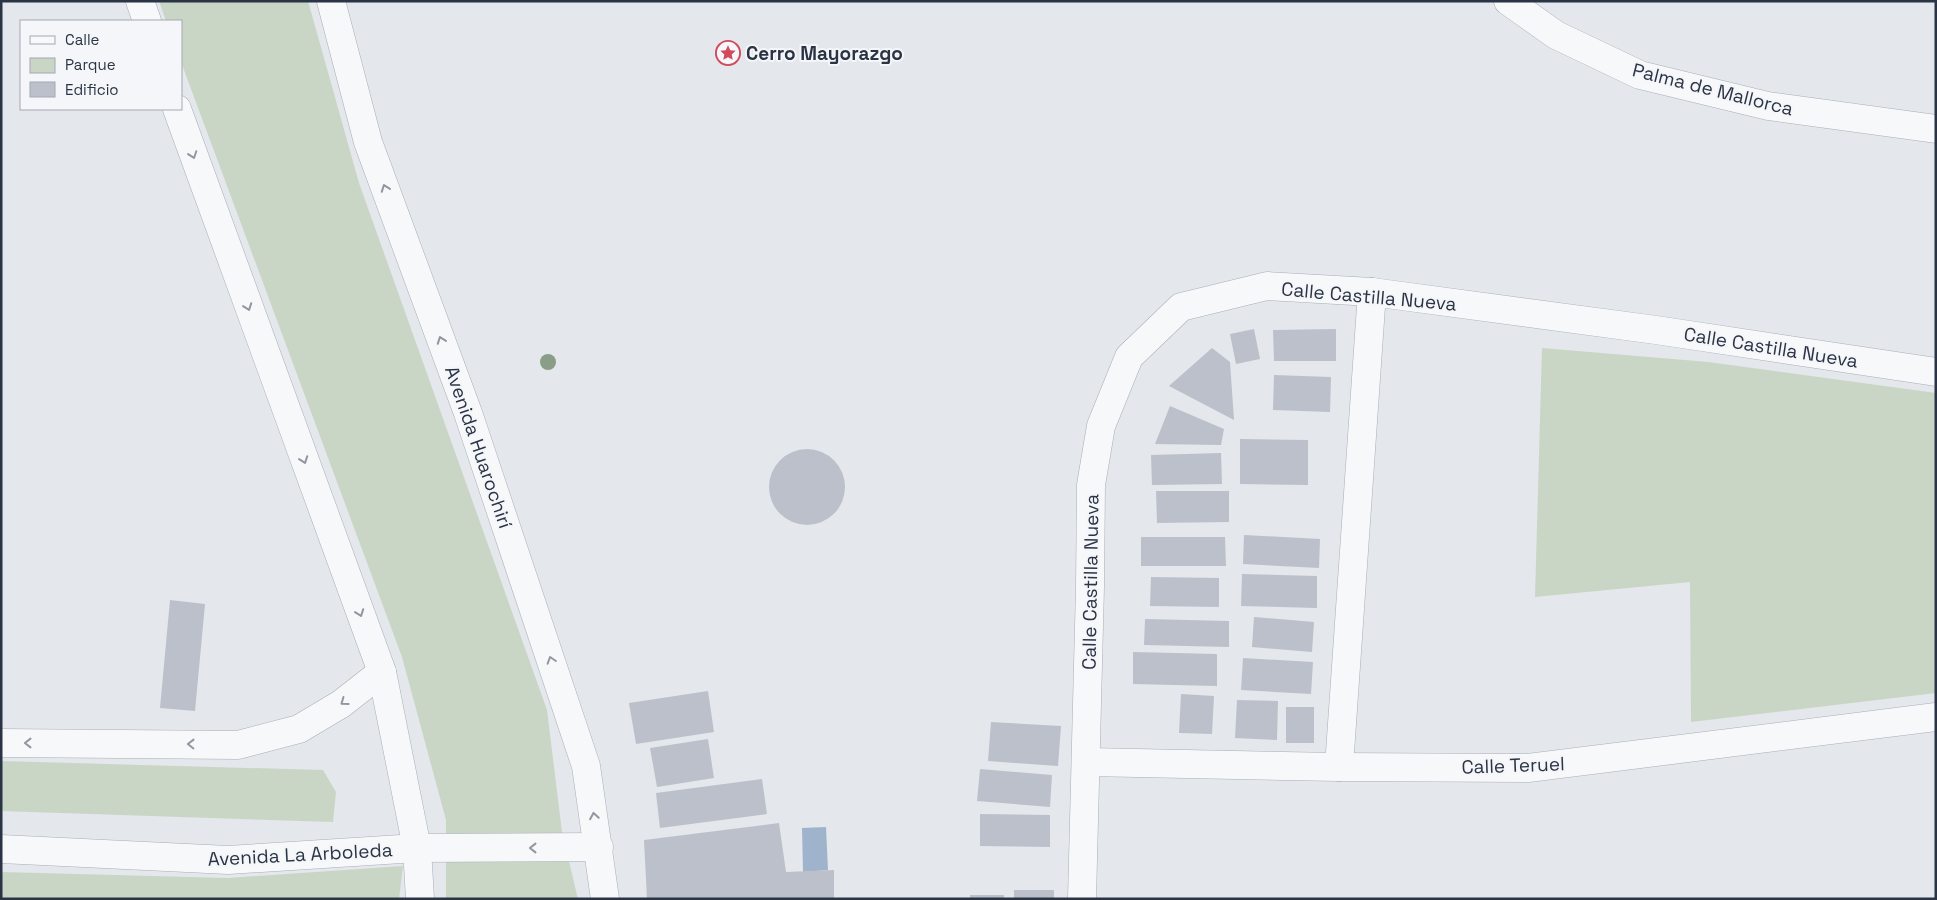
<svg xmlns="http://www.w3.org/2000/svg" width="1937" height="900" font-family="'Space Grotesk',sans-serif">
  <rect width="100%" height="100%" fill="#e4e7ec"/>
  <g fill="#c9d6c5">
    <polygon points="159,1 308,1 359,183 547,710 562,832 578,899 446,899 446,820 402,657 181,62 181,21 166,21"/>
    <polygon points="1542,348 1708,362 1936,393 1936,693 1691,722 1690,582 1535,597"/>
    <polygon points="1,761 323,770 336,792 333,822 1,811"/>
    <polygon points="403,866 399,899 1,899 1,872 228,878"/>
  </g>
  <polygon fill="#9fb4cc" points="826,827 828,870 803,872 802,828"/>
  <g fill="#bbc0ca">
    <polygon points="1254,329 1260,359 1236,364 1230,334"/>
    <polygon points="1336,329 1336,361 1274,361 1273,330"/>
    <polygon points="1212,348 1230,362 1234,420 1169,386"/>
    <polygon points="1274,375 1331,377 1330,412 1273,410"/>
    <polygon points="1170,406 1224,429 1221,445 1155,444"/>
    <polygon points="1240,439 1308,440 1308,485 1240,484"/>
    <circle cx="807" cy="487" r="38"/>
    <polygon points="1221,453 1222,484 1152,485 1151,455"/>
    <polygon points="1156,491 1229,491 1229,522 1157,523"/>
    <polygon points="1244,535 1320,539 1319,568 1243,564"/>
    <polygon points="1141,537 1225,537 1226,566 1141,566"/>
    <polygon points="1242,574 1317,576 1317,608 1241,606"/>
    <polygon points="1151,577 1219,578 1219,607 1150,606"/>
    <polygon points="170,600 205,604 195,711 160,708"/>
    <polygon points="1254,617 1314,622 1312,652 1252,647"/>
    <polygon points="1145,619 1229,621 1229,647 1144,645"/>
    <polygon points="1133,652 1217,654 1217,686 1133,684"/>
    <polygon points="1243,658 1313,662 1311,694 1241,690"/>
    <polygon points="708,691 714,732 636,744 629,703"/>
    <polygon points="1181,694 1214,696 1212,734 1179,733"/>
    <polygon points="1237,700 1278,701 1277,740 1235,738"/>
    <rect x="1286" y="707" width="28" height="36"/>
    <polygon points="991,722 1061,726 1058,766 988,761"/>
    <polygon points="708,739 714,778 657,787 650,748"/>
    <polygon points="980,769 1052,775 1050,807 977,801"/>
    <polygon points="762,779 767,814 660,828 656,793"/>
    <polygon points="980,814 1050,815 1050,847 980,846"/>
    <polygon points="779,823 786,872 834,870 834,899 647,899 644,840"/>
    <rect x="1014" y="890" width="40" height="9"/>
    <rect x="970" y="895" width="34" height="4"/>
  </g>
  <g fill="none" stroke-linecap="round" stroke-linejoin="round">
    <defs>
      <g id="minor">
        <polyline points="140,1 147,21"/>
        <polyline points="331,1 368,142 468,413 586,766 605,899"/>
        <polyline points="1508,1 1556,35 1640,75 1768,106 1936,129"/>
        <polyline points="177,109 382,672 417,848 420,899"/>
        <polyline points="1,743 238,745 299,729 341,704 382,672"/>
        <polyline points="1087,762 1339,767 1528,768 1936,717"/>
        <polyline points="1339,767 1372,292"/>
        <polyline points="1,849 228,860 417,848 599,847"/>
        <polyline points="1082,899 1090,587 1091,485 1101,426 1129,357 1181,307 1267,286 1372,292 1656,330 1936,372"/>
      </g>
    </defs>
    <use href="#minor" stroke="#a9aeb7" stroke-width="29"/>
    <use href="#minor" stroke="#f7f8fa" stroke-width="28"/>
  </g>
  <circle fill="#899d89" cx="548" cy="362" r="8"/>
  <defs><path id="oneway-chevron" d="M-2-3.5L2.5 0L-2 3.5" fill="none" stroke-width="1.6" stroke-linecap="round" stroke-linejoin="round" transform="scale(1.25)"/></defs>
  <g stroke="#9196a0">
    <use href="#oneway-chevron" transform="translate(193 155) rotate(71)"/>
    <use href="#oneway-chevron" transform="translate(385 188) rotate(-110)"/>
    <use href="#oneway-chevron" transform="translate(248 307) rotate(70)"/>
    <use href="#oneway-chevron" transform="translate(441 340) rotate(-110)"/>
    <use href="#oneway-chevron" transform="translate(304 460) rotate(70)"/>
    <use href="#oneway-chevron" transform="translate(360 613) rotate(70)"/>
    <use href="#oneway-chevron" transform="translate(551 660) rotate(-108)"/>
    <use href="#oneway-chevron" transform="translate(344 702) rotate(144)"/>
    <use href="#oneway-chevron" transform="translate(28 743) rotate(-180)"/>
    <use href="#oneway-chevron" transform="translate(191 744) rotate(-179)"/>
    <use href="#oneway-chevron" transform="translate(594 816) rotate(-99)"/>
    <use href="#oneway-chevron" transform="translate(533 848) rotate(180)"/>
  </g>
  <defs>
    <symbol id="sight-ring" viewBox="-11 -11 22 22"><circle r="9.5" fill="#f4f6f9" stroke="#d1495b" stroke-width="1.5"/><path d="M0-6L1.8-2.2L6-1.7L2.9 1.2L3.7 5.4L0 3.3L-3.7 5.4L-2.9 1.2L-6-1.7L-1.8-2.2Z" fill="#d1495b"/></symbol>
  </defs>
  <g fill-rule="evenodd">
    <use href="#sight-ring" x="714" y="39" width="28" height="28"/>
  </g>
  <g text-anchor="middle" stroke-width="4" stroke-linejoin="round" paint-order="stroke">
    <g font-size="19" font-weight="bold" fill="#2b3445" stroke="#f4f6f9" text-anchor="start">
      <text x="746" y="60">Cerro Mayorazgo</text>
    </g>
    <g font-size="19" fill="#2b3445" stroke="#f4f6f9">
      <text transform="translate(1713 89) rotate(14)" y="7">Palma de Mallorca</text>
      <text transform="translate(1369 296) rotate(5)" y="7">Calle Castilla Nueva</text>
      <text transform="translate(1771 347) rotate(9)" y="7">Calle Castilla Nueva</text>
      <text transform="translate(479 447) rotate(71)" y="7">Avenida Huarochirí</text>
      <text transform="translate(1090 582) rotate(-89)" y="7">Calle Castilla Nueva</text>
      <text transform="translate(1513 765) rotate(-2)" y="7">Calle Teruel</text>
      <text transform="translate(300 854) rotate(-3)" y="7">Avenida La Arboleda</text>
    </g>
  </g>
  <rect width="1937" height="900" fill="none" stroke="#2b3445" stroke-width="5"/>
  <rect x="20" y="20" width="162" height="90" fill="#f4f6f9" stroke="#a4a8b1"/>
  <rect x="30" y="36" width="25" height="8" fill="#f7f8fa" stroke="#a4a8b1"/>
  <text x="65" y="45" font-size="15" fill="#2b3445">Calle</text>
  <rect x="30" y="58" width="25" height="15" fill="#c9d6c5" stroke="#a4a8b1"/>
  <text x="65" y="70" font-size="15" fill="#2b3445">Parque</text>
  <rect x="30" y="82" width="25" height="15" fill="#bbc0ca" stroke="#a4a8b1"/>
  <text x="65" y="95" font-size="15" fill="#2b3445">Edificio</text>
</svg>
